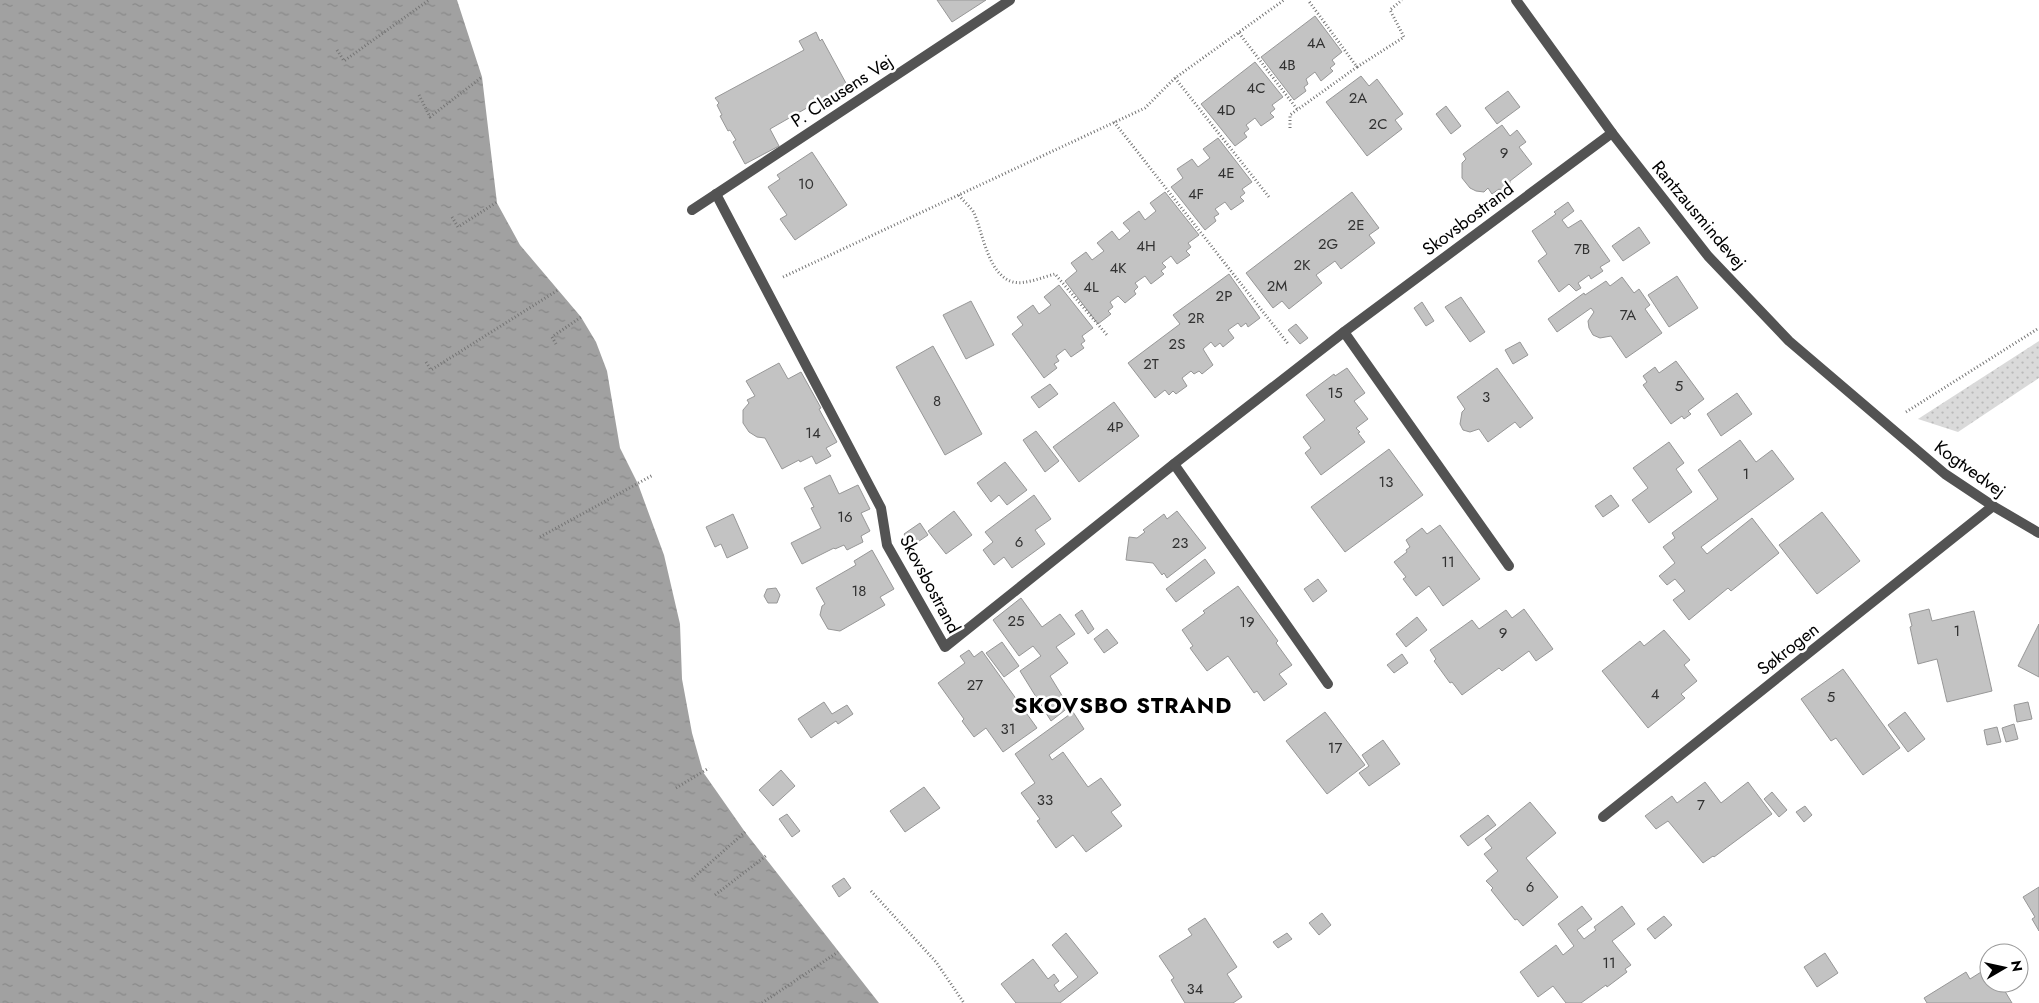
<svg xmlns="http://www.w3.org/2000/svg" width="2039" height="1003" viewBox="0 0 2039 1003" font-family="Jost,sans-serif">
	<style>
		.green { fill: url(#green-dots) }
		.water { fill: url(#water-ripples) }
		.building { fill: #c3c3c3; stroke: #979797 }
		.lines { fill: none; stroke-linecap: round; stroke-linejoin: round }
		.path { stroke: #757575; stroke-width: 3; stroke-dasharray: 1 2.5; stroke-linecap: butt }
		.minor { stroke: #535353; stroke-width: 10 }
		.tertiary { stroke: #535353; stroke-width: 10 }
		.labels { text-anchor: middle; stroke-width: 5; stroke-linejoin: round; paint-order: stroke }
		.number-label { font-size: 15px; fill: #313131 }
		.street-label { font-size: 18px; fill: #000; stroke: #fff }
		.district-label { font-size: 22px; font-weight: bold; letter-spacing: 1px; fill: #000; stroke: #fff }
	</style>
	<defs>
		<pattern id="green-dots" width="8" height="8" patternUnits="userSpaceOnUse" patternTransform="scale(1.25)"><rect width="8" height="8" fill="#dadada"/><path d="M2 2h.1M6 6h.1" fill="none" stroke="#b9b9b9" stroke-width="1.8" stroke-linecap="round"/></pattern>
		<pattern id="water-ripples" width="26" height="14" patternUnits="userSpaceOnUse" patternTransform="scale(1.25)"><rect width="26" height="14" fill="#a1a1a1"/><path d="M2 4q2-2 4 0t4 0M15 11q2-2 4 0t4 0" fill="none" stroke="#898989"/></pattern>
	</defs>
	<rect width="100%" height="100%" fill="#fff"/>
	<path class="green" d="M2039,341V378L1958,432L1918,419Z"/>
	<path class="water" d="M0,0H457L482,77L497,203L520,245L581,317L596,342L607,371L620,448L638,484L664,555L680,624L682,679L692,733L703,772L745,832L879,1003H0Z"/>
	<g class="building">
		<path d="M937,0H986L952,22Z"/>
		<path d="M1315,16L1342,52L1332,60L1335,64L1330,68L1333,71L1321,81L1315,72L1306,79L1308,84L1304,87L1306,91L1294,100L1261,57Z"/>
		<path d="M816,32L820,41L822,39L847,85L770,129L779,146L745,164L733,142L736,140L730,130L728,131L720,116L722,115L717,105L719,103L715,98L804,50L799,41Z"/>
		<path d="M1255,62L1283,97L1272,105L1275,109L1270,113L1274,117L1261,126L1255,118L1246,125L1249,129L1244,133L1247,137L1235,146L1201,104Z"/>
		<path d="M1361,76L1369,86L1377,79L1403,114L1395,120L1402,129L1367,156L1326,102Z"/>
		<path d="M1508,91L1520,107L1497,124L1485,108Z"/>
		<path d="M1446,106L1461,126L1451,134L1436,114Z"/>
		<path d="M1502,125L1510,136L1517,130L1526,142L1519,147L1532,164L1510,181V187L1504,192L1499,189L1492,194L1488,188L1484,192L1476,191L1470,188L1462,178V163L1466,159L1463,154Z"/>
		<path d="M1218,138L1252,182L1242,189L1245,193L1240,197L1244,201L1231,210L1225,202L1215,209L1219,214L1214,217L1216,221L1205,230L1171,187L1183,178L1177,169L1192,159L1198,167L1210,158L1203,149Z"/>
		<path d="M812,152L847,205L795,240L780,219L787,215L768,187L780,179L777,175Z"/>
		<path d="M1165,192L1199,235L1188,243L1191,247L1186,251L1190,255L1177,264L1171,256L1162,263L1166,267L1161,271L1164,274L1151,284L1145,276L1135,283L1138,287L1134,291L1136,294L1125,303L1118,296L1110,302L1113,307L1108,311L1111,314L1098,324L1065,281L1077,271L1071,263L1086,252L1092,260L1104,251L1097,243L1112,231L1119,240L1130,231L1123,223L1139,211L1145,220L1156,211L1150,203Z"/>
		<path d="M1352,192L1379,228L1369,235L1375,243L1341,269L1335,261L1316,275L1322,283L1289,309L1282,301L1273,308L1246,273Z"/>
		<path d="M1568,202L1574,211L1562,220L1568,228L1581,220L1610,261L1600,267L1603,271L1591,279L1589,275L1578,283L1581,288L1576,291L1569,284L1559,292L1538,261L1547,254L1532,231L1556,214L1554,212Z"/>
		<path d="M1639,227L1650,243L1623,261L1612,246Z"/>
		<path d="M1229,274L1260,318L1248,327L1246,323L1241,327L1238,323L1228,330L1234,338L1223,347L1220,343L1215,347L1211,342L1203,349L1213,365L1202,374L1199,371L1194,374L1191,371L1182,378L1187,386L1176,394L1173,391L1169,395L1165,390L1155,398L1128,363L1180,324L1173,315Z"/>
		<path d="M1677,276L1698,308L1669,327L1648,295Z"/>
		<path d="M1622,277L1634,293L1639,289L1650,305L1645,309L1662,333L1626,358L1611,336L1600,338L1593,335L1589,328L1588,321L1594,312L1591,308L1557,332L1548,319L1584,293L1585,295L1606,281L1610,286Z"/>
		<path d="M1059,285L1093,328L1082,336L1085,341L1081,344L1084,348L1071,357L1065,349L1056,356L1059,361L1054,364L1057,368L1044,378L1012,334L1023,325L1017,317L1033,305L1039,314L1051,305L1044,297Z"/>
		<path d="M1461,297L1485,332L1470,342L1445,307Z"/>
		<path d="M971,301L994,345L966,359L943,315Z"/>
		<path d="M1422,302L1434,321L1426,326L1414,308Z"/>
		<path d="M1296,324L1308,338L1300,344L1288,330Z"/>
		<path d="M1520,342L1528,355L1513,364L1505,350Z"/>
		<path d="M933,346L982,434L945,455L896,367Z"/>
		<path d="M1676,361L1704,399L1688,411L1691,414L1684,419L1682,416L1671,424L1643,385L1647,382L1643,376L1655,367L1659,373Z"/>
		<path d="M779,363L788,379L801,372L821,408L819,409L837,442L826,448L831,456L816,464L812,456L800,462L799,460L782,469L765,438L757,437L749,432L743,423V410L749,403L747,400L755,396L746,381Z"/>
		<path d="M1347,368L1365,393L1354,401L1368,419L1356,428L1360,432L1358,433L1365,442L1321,475L1305,453L1311,448L1303,437L1325,420L1306,395L1334,374L1335,376Z"/>
		<path d="M1497,368L1533,418L1520,428L1515,422L1488,442L1479,429L1470,432L1463,430L1460,424L1462,412L1465,409L1457,397Z"/>
		<path d="M1050,384L1058,394L1039,408L1031,397Z"/>
		<path d="M1737,393L1752,414L1721,436L1707,414Z"/>
		<path d="M1114,402L1139,436L1079,482L1053,447Z"/>
		<path d="M1036,431L1059,461L1045,472L1023,440Z"/>
		<path d="M1740,440L1756,462L1772,450L1794,479L1701,547L1707,554L1752,518L1779,553L1731,591L1728,588L1689,620L1673,600L1685,591L1675,579L1667,585L1659,576L1675,563L1663,547L1675,538L1672,533L1718,499L1698,470Z"/>
		<path d="M1669,442L1684,463L1676,469L1692,492L1649,523L1632,500L1648,488L1633,468Z"/>
		<path d="M1389,449L1423,495L1345,552L1311,507Z"/>
		<path d="M1005,462L1027,490L1007,505L999,495L991,502L977,483Z"/>
		<path d="M830,475L839,494L858,485L870,509L861,513L870,531L861,536L863,542L847,550L844,545L835,549L834,548L802,564L791,543L821,528L811,508L814,507L804,488Z"/>
		<path d="M1034,495L1051,519L1035,530L1045,544L1012,568L1004,557L994,565L983,550L993,542L985,532Z"/>
		<path d="M1611,495L1619,506L1603,517L1595,506Z"/>
		<path d="M954,511L972,535L946,554L928,531Z"/>
		<path d="M1177,511L1206,548L1167,578L1164,573L1162,575L1153,563L1126,560L1129,537L1137,538L1145,532L1143,530L1164,514L1167,519Z"/>
		<path d="M1822,512L1860,561L1817,594L1779,545Z"/>
		<path d="M733,514L748,548L727,558L721,544L715,547L706,527Z"/>
		<path d="M920,523L928,535L912,546L904,534Z"/>
		<path d="M1440,525L1480,579L1443,606L1429,586L1416,596L1403,579L1406,577L1394,562L1407,552L1406,550L1410,547L1406,540L1422,528L1427,534Z"/>
		<path d="M872,550L894,589L880,597L885,605L840,631L828,629L820,615L822,606L825,604L816,588L856,565L854,561Z"/>
		<path d="M1205,559L1215,573L1176,602L1166,589Z"/>
		<path d="M1318,579L1327,591L1313,602L1304,589Z"/>
		<path d="M1238,586L1278,641L1276,643L1292,665L1279,674L1287,684L1264,701L1257,691L1254,693L1228,656L1207,671L1190,648L1193,646L1182,630L1205,613L1203,611Z"/>
		<path d="M776,588L780,595L777,603H768L764,596L767,589Z"/>
		<path d="M1021,598L1042,627L1060,614L1075,634L1056,647L1068,663L1050,676L1069,707L1051,721L1020,671L1041,656L1033,646L1019,656L993,620Z"/>
		<path d="M1524,609L1553,649L1536,661L1529,651L1502,671L1499,668L1462,695L1452,682L1450,683L1434,661L1436,659L1430,650L1472,620L1479,629L1506,610L1512,618Z"/>
		<path d="M1929,609L1932,621L1974,611L1992,691L1947,702L1937,659L1918,664L1910,627L1912,626L1909,614Z"/>
		<path d="M1082,610L1094,629L1088,634L1075,615Z"/>
		<path d="M1417,617L1427,630L1406,647L1396,634Z"/>
		<path d="M2039,624V677L2018,666Z"/>
		<path d="M1107,629L1118,643L1104,653L1094,639Z"/>
		<path d="M1664,630L1690,660L1684,665L1697,681L1681,694L1685,698L1648,728L1602,671L1640,641L1644,646Z"/>
		<path d="M1002,642L1019,666L1004,677L986,653Z"/>
		<path d="M969,650L974,657L982,651L1037,728L1003,752L986,728L974,737L962,721L964,719L938,683L965,663L960,656Z"/>
		<path d="M1402,654L1408,663L1394,673L1387,665Z"/>
		<path d="M1843,669L1900,748L1863,775L1836,738L1831,741L1801,699Z"/>
		<path d="M824,702L832,714L847,705L853,714L838,724L836,721L811,738L798,719Z"/>
		<path d="M2028,702L2032,719L2017,722L2014,705Z"/>
		<path d="M1073,712L1084,729L1049,755L1052,760L1063,752L1088,787L1101,778L1121,805L1111,812L1122,826L1086,852L1073,835L1056,848L1037,821L1040,819L1021,793L1035,783L1015,754Z"/>
		<path d="M1325,712L1365,765L1327,794L1286,741Z"/>
		<path d="M1905,712L1925,739L1908,752L1888,725Z"/>
		<path d="M2014,724L2018,739L2006,742L2002,728Z"/>
		<path d="M1997,727L2001,742L1987,745L1984,730Z"/>
		<path d="M1383,740L1400,764L1369,786L1359,773L1369,766L1362,755Z"/>
		<path d="M781,770L795,786L773,806L759,790Z"/>
		<path d="M1705,782L1721,803L1748,782L1772,814L1714,857L1713,856L1703,863L1668,821L1656,829L1645,816L1672,796L1677,803Z"/>
		<path d="M924,787L940,808L905,832L890,811Z"/>
		<path d="M1772,792L1787,810L1779,817L1764,799Z"/>
		<path d="M1530,802L1556,833L1526,858L1558,897L1523,926L1517,919L1515,920L1491,890L1493,888L1486,881L1498,871L1484,854L1492,848L1485,839Z"/>
		<path d="M1805,806L1812,815L1804,822L1796,812Z"/>
		<path d="M787,814L800,831L792,837L779,819Z"/>
		<path d="M1488,815L1496,825L1468,846L1460,836Z"/>
		<path d="M844,878L851,888L839,897L832,886Z"/>
		<path d="M2039,887V931L2032,919L2035,917L2023,897Z"/>
		<path d="M1582,906L1592,919L1577,930L1584,939L1596,930L1594,927L1622,906L1635,924L1612,941L1631,965L1625,969L1627,972L1607,987L1606,985L1581,1003H1566L1553,986L1538,997L1520,972L1556,945L1563,955L1574,946L1558,924Z"/>
		<path d="M1322,913L1331,925L1319,935L1309,923Z"/>
		<path d="M1664,916L1672,925L1655,939L1647,929Z"/>
		<path d="M1205,918L1237,967L1227,974L1242,997L1233,1003H1185L1171,980L1174,978L1159,956L1192,935L1188,929Z"/>
		<path d="M1066,933L1098,973L1060,1003H1016L1001,984L1033,959L1048,979L1054,974L1059,981L1054,985L1059,992L1078,977L1052,945Z"/>
		<path d="M1287,933L1292,939L1278,948L1273,942Z"/>
		<path d="M1825,953L1838,973L1817,987L1804,967Z"/>
		<path d="M2022,956L2027,966L2019,970V958Z"/>
		<path d="M1989,967V983H2000L2012,1003H1927L1924,998L1966,972L1970,979Z"/>
	</g>
	<g class="lines">
		<g class="path">
			<path d="M1239,33L1297,109"/>
			<path d="M337,50L344,61L429,0"/>
			<path d="M1357,67L1404,37L1390,10L1402,0"/>
			<path d="M1175,78L1269,197"/>
			<path d="M419,95L430,117L482,77"/>
			<path d="M1114,122L1289,345"/>
			<path d="M1290,128V115L1357,67L1308,0"/>
			<path d="M959,195C963,201 971,207 974,213C983,233 988,275 1013,282C1025,285 1043,277 1055,274L1107,335"/>
			<path d="M452,217L458,227L497,202"/>
			<path d="M783,277L1145,108L1175,78L1284,0"/>
			<path d="M556,344L552,337L581,317"/>
			<path d="M426,362L431,370L558,290"/>
			<path d="M1906,412L2039,328"/>
			<path d="M540,537L653,475"/>
			<path d="M676,788L709,768"/>
			<path d="M692,879L745,832"/>
			<path d="M871,891L936,962L964,1003"/>
			<path d="M715,895L767,855"/>
			<path d="M762,1003L838,952"/>
		</g>
		<g class="minor">
			<path d="M716,194L881,508L887,545L945,647L1174,464L1344,332L1612,133"/>
			<path d="M692,210L1010,0"/>
			<path d="M1344,332L1509,566"/>
			<path d="M1174,464L1328,684"/>
			<path d="M1603,817L1993,506"/>
		</g>
		<path class="tertiary" d="M1516,0L1612,133L1708,256L1789,341L1945,474L1993,506L2039,533"/>
	</g>
	<g class="labels">
		<g class="number-label">
			<text x="1316" y="48">4A</text>
			<text x="1287" y="70">4B</text>
			<text x="1256" y="93">4C</text>
			<text x="1358" y="103">2A</text>
			<text x="1226" y="115">4D</text>
			<text x="1378" y="129">2C</text>
			<text x="1504" y="158">9</text>
			<text x="1226" y="178">4E</text>
			<text x="806" y="189">10</text>
			<text x="1196" y="199">4F</text>
			<text x="1356" y="230">2E</text>
			<text x="1328" y="249">2G</text>
			<text x="1146" y="251">4H</text>
			<text x="1582" y="254">7B</text>
			<text x="1302" y="270">2K</text>
			<text x="1118" y="273">4K</text>
			<text x="1277" y="291">2M</text>
			<text x="1091" y="292">4L</text>
			<text x="1224" y="301">2P</text>
			<text x="1628" y="320">7A</text>
			<text x="1196" y="323">2R</text>
			<text x="1177" y="349">2S</text>
			<text x="1151" y="369">2T</text>
			<text x="1679" y="391">5</text>
			<text x="1335" y="398">15</text>
			<text x="1486" y="402">3</text>
			<text x="937" y="406">8</text>
			<text x="1115" y="432">4P</text>
			<text x="813" y="438">14</text>
			<text x="1746" y="479">1</text>
			<text x="1386" y="487">13</text>
			<text x="845" y="522">16</text>
			<text x="1019" y="547">6</text>
			<text x="1180" y="548">23</text>
			<text x="1448" y="567">11</text>
			<text x="859" y="596">18</text>
			<text x="1016" y="626">25</text>
			<text x="1247" y="627">19</text>
			<text x="1957" y="636">1</text>
			<text x="1503" y="638">9</text>
			<text x="975" y="690">27</text>
			<text x="1655" y="699">4</text>
			<text x="1831" y="702">5</text>
			<text x="1008" y="734">31</text>
			<text x="1335" y="753">17</text>
			<text x="1045" y="805">33</text>
			<text x="1701" y="810">7</text>
			<text x="1530" y="892">6</text>
			<text x="1609" y="968">11</text>
			<text x="1195" y="994">34</text>
		</g>
		<g class="street-label">
			<text transform="translate(842 91) rotate(-33)" y="6">P. Clausens Vej</text>
			<text transform="translate(1699 215) rotate(50)" y="6">Rantzausmindevej</text>
			<text transform="translate(1468 219) rotate(-37)" y="6">Skovsbostrand</text>
			<text transform="translate(1970 469) rotate(36)" y="6">Kogtvedvej</text>
			<text transform="translate(930 584) rotate(62)" y="6">Skovsbostrand</text>
			<text transform="translate(1788 649) rotate(-38)" y="6">Søkrogen</text>
		</g>
		<g class="district-label">
			<text x="1123" y="713">SKOVSBO STRAND</text>
		</g>
	</g>
	<g transform="translate(2004 968) rotate(81)"><circle r="24" fill="#ffffff" stroke="#999999"/>
	<path d="M0-4L9 19L0 12L-9 19Z" fill="#000000"/>
	<text y="-8" font-size="14" font-weight="bold" text-anchor="middle" fill="#000000">N</text>
	</g>
</svg>
